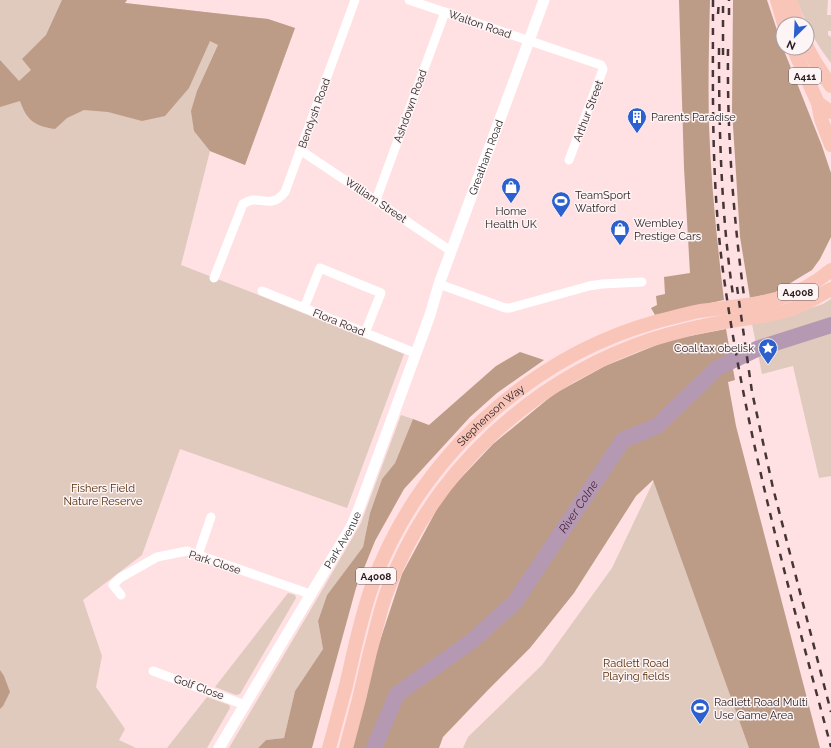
<svg xmlns="http://www.w3.org/2000/svg" width="831" height="748" viewBox="0 0 831 748" font-family="Raleway,sans-serif">
	<style>
		.green { fill: #dfcabd }
		.forest { fill: #bd9c87 }
		.lines { fill: none; stroke-linecap: round; stroke-linejoin: round }
		.river { stroke: #b599b3; stroke-width: 16 }
		.minor { stroke: #fff; stroke-width: 9 }
		.tertiary { stroke: #fff; stroke-width: 11 }
		.primary { stroke: #f9c5b9; stroke-width: 14 }
		.rail { stroke: #453537; stroke-width: 2.5; stroke-dasharray: 7 7; stroke-linecap: butt }
		.labels { text-anchor: middle; stroke-width: 3; stroke-linejoin: round; paint-order: stroke }
		.shield { fill: #fcf4f5; stroke: #685d5e; stroke-width: 1 }
		.shield-label { font-size: 10px; font-weight: bold; fill: #291c1e }
		.street-label { font-size: 11px; fill: #291c1e; stroke: #fcf4f5 }
		.poi-label { font-size: 11px; fill: #291c1e; stroke: #fcf4f5; text-anchor: start }
		.park-label { font-size: 11px; fill: #552a04; stroke: #fcf4f5 }
		.water-label { font-size: 12px; font-style: italic; fill: #492348; stroke: #fcf4f5 }
	</style>
	<rect width="100%" height="100%" fill="#ffe0e3"/>
	<g class="green">
		<path d="M0,0H90L125,3L268,19L295,28L245,165L210,151L181,265L256,294L404,354L347,508L180,449L142,555L83,600L102,656L96,687L125,729L119,740L136,748H0Z"/>
		<path d="M797,0H828L827,15H831V31H828V35L831,37V63C816,44 805,23 797,0Z"/>
		<path d="M831,299V476L819,478L793,366L762,374L752,324L770,321L823,304Z"/>
		<path d="M401,415L413,419L395,463L382,479L370,513L363,547L327,595L318,621L323,649L295,691L284,738L266,740L258,748H229L324,587L361,523Z"/>
		<path d="M654,480L749,748H463L468,737L542,665L612,568Z"/>
		<path d="M288,593L295,595L296,598L240,694L236,695L215,687Z"/>
		<path d="M207,697L229,705L230,708L207,748H167Z"/>
	</g>
	<g class="forest">
		<path d="M62,0H127L125,3L268,19L295,28L245,165L210,151L194,131L191,111L197,91L218,45L210,41L189,88L165,116L142,121L108,112L84,110L67,118L55,129C35,126 27,121 20,101L0,107V60L19,81L31,70L22,59L46,35Z"/>
		<path d="M679,0H710C709,41 708,83 709,125C711,183 717,242 724,300L655,315L651,308L657,305L656,296L665,294L664,277L690,273L684,168Z"/>
		<path d="M733,0H767L783,48L822,146L831,173V237L820,259L812,270L774,293L750,298L740,237L732,110Z"/>
		<path d="M726,329L735,380L728,382L736,426L820,748H749L653,480L636,496L574,593L530,648L488,690L443,737L439,748H352L373,662L402,574L444,496L493,444L554,394L605,366L669,340Z"/>
		<path d="M520,352L544,360L497,393L470,417L404,489L375,541L356,588L312,748H258L266,740L284,738L295,691L323,649L318,621L327,595L363,547L370,513L382,479L395,463L413,419L429,425L496,366Z"/>
		<path d="M0,670L4,676L10,692L3,706L0,709Z"/>
	</g>
	<g class="lines">
		<path class="river" id="s1" d="M374,748L397,694L472,641L515,602L623,440L657,426L717,368L759,348L831,325"/>
		<g class="minor">
			<path d="M409,0L601,65L603,69L602,72L569,160"/>
			<path d="M300,150L451,251"/>
			<path d="M376,200L445,12"/>
			<path d="M214,278L243,204C260,192 269,212 285,192L355,0"/>
			<path d="M439,284L505,308H510L589,286L602,284L642,282"/>
			<path d="M262,291L415,353"/>
			<path d="M304,308L320,268L381,293L365,333"/>
			<path d="M198,555L211,517"/>
			<path d="M121,595L113,585L120,578L157,557L187,551L310,594"/>
			<path d="M153,671L245,705"/>
		</g>
		<path class="tertiary" id="s2" d="M219,748L351,527L358,511L430,315L439,284L544,0"/>
		<g class="primary">
			<path d="M777,0L784,24"/>
			<path d="M790,0L798,24"/>
			<path d="M807,47L815,62L831,86"/>
			<path d="M793,48L818,103L831,112"/>
			<path d="M818,103L821,119L831,145"/>
			<path id="s3" d="M329,748C335,727 340,707 346,686C354,651 361,616 373,583C419,459 528,358 655,322C670,318 685,314 700,311C750,304 790,305 831,270"/>
			<path d="M346,748C355,716 363,684 370,652C376,631 380,609 388,589C433,470 533,379 653,339C676,332 700,326 724,322C746,319 768,316 789,310C804,305 817,297 831,289"/>
		</g>
		<g class="rail">
			<path d="M713,0C713,90 711,181 723,271C745,433 789,590 831,747"/>
			<path d="M723,6V56"/>
			<path d="M718,14L719,0"/>
			<path d="M729,15V0"/>
			<path d="M719,48C719,131 721,213 733,295"/>
			<path d="M728,49C727,131 733,214 744,296"/>
			<path d="M737,287L752,392L773,488L831,712"/>
		</g>
	</g>
	<defs>
		<symbol id="building-pin" viewBox="-11 -11 22 30"><path d="M0 17L-7.5 6A9.5 9.5 0 1 1 7.5 6Z" fill="#2b60ce" stroke="#fcf4f5"/><path d="M-4-6H4V6H1V3H-1V6H-4ZM-2.5-4.3h1.7v1.8h-1.7ZM.8-4.3h1.7v1.8H.8ZM-2.5-1h1.7V.8h-1.7ZM.8-1h1.7V.8H.8Z" fill="#fff"/></symbol>
		<symbol id="shop-pin" viewBox="-11 -11 22 30"><path d="M0 17L-7.5 6A9.5 9.5 0 1 1 7.5 6Z" fill="#2b60ce" stroke="#fcf4f5"/><path d="M-5-2.5h2.3a2.7 3.5 0 0 1 5.4 0H5L5.5 6h-11ZM-1.5-2.5h3a1.5 2.3 0 0 0-3 0Z" fill="#fff"/></symbol>
		<symbol id="stadium-pin" viewBox="-11 -11 22 30"><path d="M0 17L-7.5 6A9.5 9.5 0 1 1 7.5 6Z" fill="#2b60ce" stroke="#fcf4f5"/><path d="M0-5a6.5 5 0 1 0 0 10a6.5 5 0 1 0 0-10ZM-3.5-1.8h7v3.6h-7Z" fill="#fff"/></symbol>
		<symbol id="sight-pin" viewBox="-11 -11 22 30"><path d="M0 17L-7.5 6A9.5 9.5 0 1 1 7.5 6Z" fill="#2b60ce" stroke="#fcf4f5"/><path d="M0-6L1.8-2.2L6-1.7L2.9 1.2L3.7 5.4L0 3.3L-3.7 5.4L-2.9 1.2L-6-1.7L-1.8-2.2Z" fill="#fff"/></symbol>
	</defs>
	<g fill-rule="evenodd">
		<use href="#building-pin" x="626" y="106" width="22" height="30"/>
		<use href="#shop-pin" x="500" y="176" width="22" height="30"/>
		<use href="#stadium-pin" x="550" y="190" width="22" height="30"/>
		<use href="#shop-pin" x="609" y="218" width="22" height="30"/>
		<use href="#sight-pin" x="757" y="337" width="22" height="30"/>
		<use href="#stadium-pin" x="689" y="697" width="22" height="30"/>
	</g>
	<g class="labels">
		<g class="shield">
			<rect x="789" y="68" width="32" height="16" rx="3"/>
			<rect x="778" y="284" width="40" height="16" rx="3"/>
			<rect x="356" y="568" width="40" height="16" rx="3"/>
		</g>
		<g class="shield-label">
			<text x="805" y="80">A411</text>
			<text x="798" y="296">A4008</text>
			<text x="376" y="580">A4008</text>
		</g>
		<g class="street-label">
			<text transform="translate(480 24) rotate(19)" y="4">Walton Road</text>
			<text transform="translate(410 106) rotate(-70)" y="4">Ashdown Road</text>
			<text transform="translate(588 111) rotate(-69)" y="4">Arthur Street</text>
			<text transform="translate(314 113) rotate(-70)" y="4">Bendysh Road</text>
			<text dy="4" stroke="none"><textPath href="#s2" startOffset="651">Greatham Road</textPath></text>
			<text transform="translate(376 200) rotate(34)" y="4">William Street</text>
			<text transform="translate(339 322) rotate(22)" y="4">Flora Road</text>
			<text dy="4" stroke="none"><textPath href="#s3" startOffset="378">Stephenson Way</textPath></text>
			<text dy="4" stroke="none"><textPath href="#s2" startOffset="242">Park Avenue</textPath></text>
			<text transform="translate(215 562) rotate(18)" y="4">Park Close</text>
			<text transform="translate(199 687) rotate(20)" y="4">Golf Close</text>
		</g>
		<g class="poi-label">
			<text x="651" y="121">Parents Paradise</text>
			<text x="575" y="199">TeamSport<tspan x="575" dy="13">Watford</tspan></text>
			<text x="511" y="215" text-anchor="middle">Home<tspan x="511" dy="13">Health UK</tspan></text>
			<text x="634" y="227">Wembley<tspan x="634" dy="13">Prestige Cars</tspan></text>
			<text x="754" y="352" text-anchor="end">Coal tax obelisk</text>
			<text x="714" y="706">Radlett Road Multi<tspan x="714" dy="13">Use Game Area</tspan></text>
		</g>
		<g class="park-label">
			<text x="103" y="492">Fishers Field<tspan x="103" dy="13">Nature Reserve</tspan></text>
			<text x="636" y="667">Radlett Road<tspan x="636" dy="13">Playing fields</tspan></text>
		</g>
		<g class="water-label">
			<text dy="4" stroke="none"><textPath href="#s1" startOffset="323">River Colne</textPath></text>
		</g>
	</g>
	<g transform="translate(795 36) rotate(204)"><circle r="19" fill="#fcf4f5" stroke="#a89e9f"/>
	<path d="M0-3L7 15L0 10L-7 15Z" fill="#2b60ce"/>
	<text y="-6" font-size="11" font-weight="bold" text-anchor="middle" fill="#291c1e">N</text>
	</g>
</svg>
